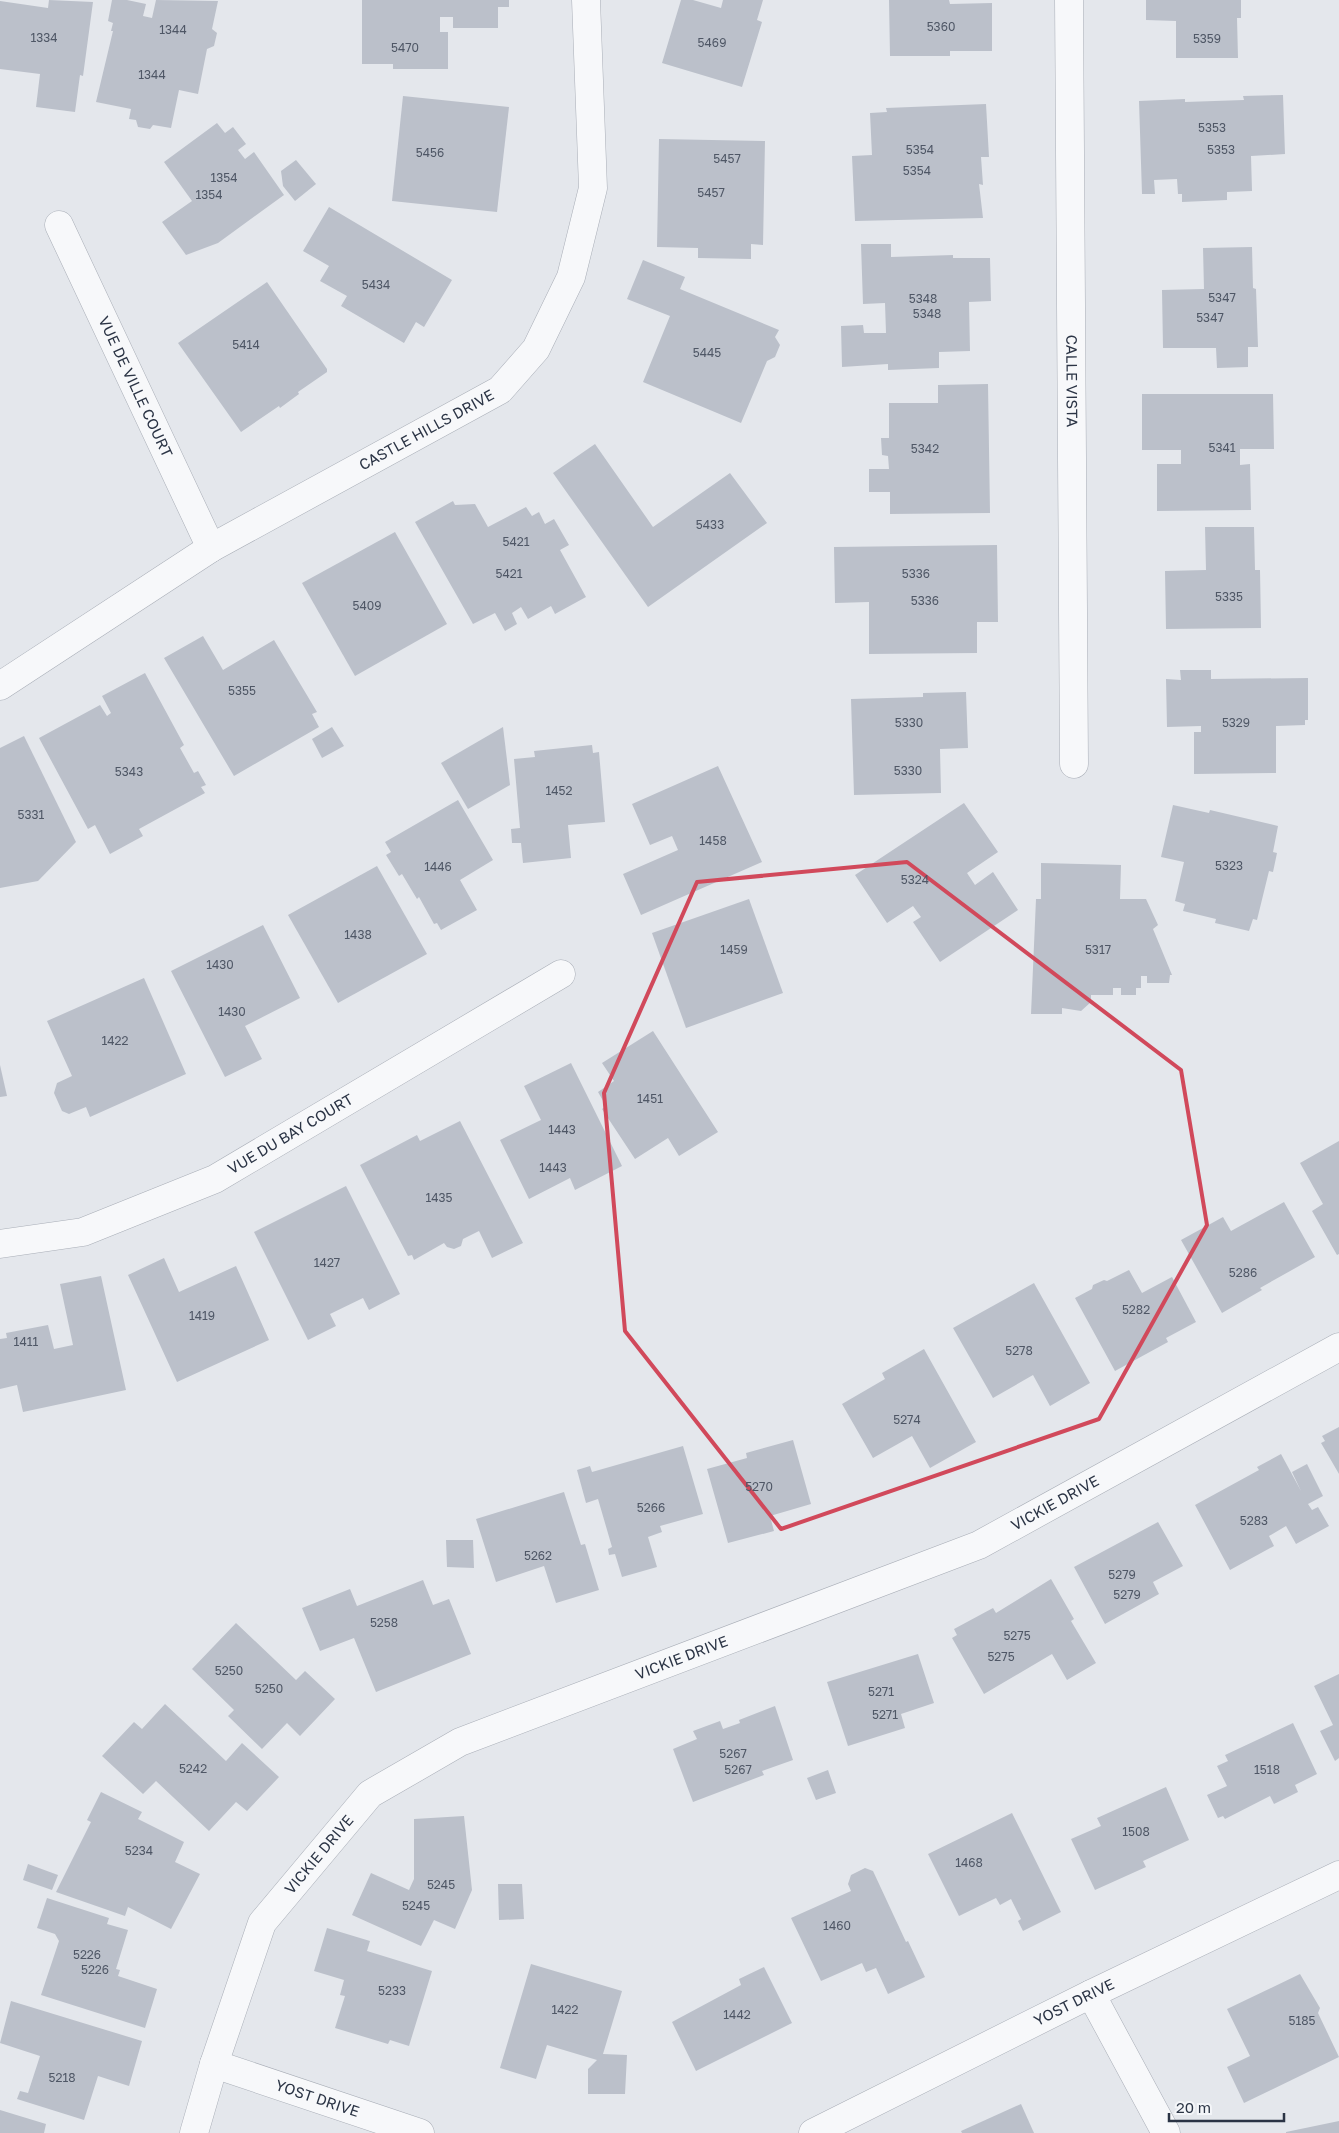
<svg xmlns="http://www.w3.org/2000/svg" width="1339" height="2133" viewBox="0 0 1339 2133" font-family="'Golos Text',sans-serif">
	<style>
		.building { fill: #bbc0ca }
		.lines { fill: none; stroke-linecap: round; stroke-linejoin: round }
		.minor-casing { stroke: #a9aeb7; stroke-width: 29 }
		.minor { stroke: #f7f8fa; stroke-width: 28 }
		.marked { fill: none; stroke: #d1495b; stroke-width: 4; stroke-linejoin: round }
		.labels { text-anchor: middle; stroke-width: 4; stroke-linejoin: round; paint-order: stroke }
		.number-label { font-size: 12px; fill: #4f5766 }
		.street-label { font-size: 15px; fill: #2b3445; stroke: #f4f6f9 }
	</style>
	<rect width="100%" height="100%" fill="#e4e7ec"/>
	<g class="building">
		<path d="M49,0L93,2L83,76L80,75L75,112L36,107L40,74L0,69V1L48,8Z"/>
		<path d="M112,0H127L146,4L143,16L152,18L156,0L218,1L212,29L217,33L214,46L207,49L198,94L179,90L171,128L153,125L150,129L138,127L136,120L129,119L131,109L96,102L113,31H111L113,23L108,21Z"/>
		<path d="M362,0H509V7H498V28H453V17H440V32H448V69H393V64H362Z"/>
		<path d="M681,0H693L721,8L723,0H763L757,20L762,22L742,87L662,63Z"/>
		<path d="M889,0H949L950,4L992,3V51H950V56H890Z"/>
		<path d="M1146,0H1241V18H1237L1238,58H1176V21L1146,20Z"/>
		<path d="M1283,95L1285,154L1251,156L1252,191L1227,192V200L1182,202V194H1178L1177,179L1154,180L1155,194H1142L1139,101L1185,99V102L1244,100L1243,96Z"/>
		<path d="M403,96L509,107L497,212L392,201Z"/>
		<path d="M986,104L989,157H981L983,185L979,184L983,218L855,221L852,156L872,155L870,113L887,112L886,108Z"/>
		<path d="M217,123L225,133L233,127L246,144L238,150L245,159L254,152L284,195L218,243L186,255L162,222L192,201L164,162Z"/>
		<path d="M659,139L765,141L763,245L751,244V259L698,258V248L657,247Z"/>
		<path d="M296,160L316,184L295,201L283,186L281,171Z"/>
		<path d="M329,207L452,280L424,327L416,322L404,343L341,306L347,296L320,281L329,266L303,251Z"/>
		<path d="M861,244H891V257L953,255V258H990L991,301L969,302L970,351L939,352V368L888,370V364L842,367L841,326L863,325L864,333H886L885,303L863,304Z"/>
		<path d="M1252,247L1253,288L1256,289L1258,347H1248V367L1217,368L1216,348H1163L1162,290L1204,289L1203,248Z"/>
		<path d="M643,260L685,277L680,289L779,330L775,337L780,345L775,357L767,361L741,423L643,382L670,316L627,299Z"/>
		<path d="M267,282L327,369V372L298,392L299,394L280,408L279,406L241,432L178,343Z"/>
		<path d="M988,384L990,513L890,514V492H869V469H889L888,456L882,455L881,438H889V403H938V385Z"/>
		<path d="M1142,394H1273L1274,449H1240V465L1250,464L1251,510L1157,511V464H1181V450H1142Z"/>
		<path d="M595,444L653,527L730,473L767,523L648,607L553,473Z"/>
		<path d="M453,501L455,505L475,504L488,527L526,507L532,516L539,512L545,524L554,519L569,545L560,550L586,597L555,614L551,606L528,619L521,607L512,613L517,624L505,631L495,613L473,624L415,522Z"/>
		<path d="M1205,527H1254L1255,570H1260L1261,628L1166,629L1165,571L1206,570Z"/>
		<path d="M395,532L447,624L355,676L302,583Z"/>
		<path d="M997,545L998,622H977V653L869,654V602L835,603L834,547Z"/>
		<path d="M203,636L223,670L274,640L317,712L312,714L319,727L234,776L164,658Z"/>
		<path d="M1180,670H1211V679L1308,678V720H1305V725L1276,726V773L1194,774V732H1201V726L1167,727L1166,679L1181,680Z"/>
		<path d="M145,673L184,745L180,748L194,773L198,771L206,785L201,787L205,793L139,829L143,836L110,854L95,825L88,829L39,738L100,705L107,716L111,713L102,696Z"/>
		<path d="M966,692L968,748L940,749L941,793L854,795L851,699L923,697V693Z"/>
		<path d="M332,727L344,746L322,758L312,739Z"/>
		<path d="M503,727L510,785L468,809L441,763Z"/>
		<path d="M24,736L76,842L38,881L0,888V748Z"/>
		<path d="M592,745L593,753L599,752L605,822L568,825L571,858L523,863L521,843H512L511,829L520,828L514,759L535,757L534,751Z"/>
		<path d="M718,766L762,862L641,915L623,874L678,850L672,836L650,845L632,804Z"/>
		<path d="M458,800L493,860L460,880L477,910L441,930L437,923L434,924L419,897L417,899L402,874L399,876L386,855L391,852L385,842Z"/>
		<path d="M964,803L998,852L967,873L975,885L993,872L1018,910L940,962L913,922L921,917L913,906L887,923L855,875Z"/>
		<path d="M1173,805L1209,813L1210,810L1278,826L1273,852L1277,853L1273,872L1269,871L1257,920L1253,919L1249,931L1215,923L1216,919L1183,911L1185,904L1175,901L1184,862L1161,857Z"/>
		<path d="M1041,863L1121,865L1120,899H1146L1158,925L1153,929L1172,975H1170L1169,983H1147V976H1141V988H1136V995H1121V988H1113V995H1091V1002L1081,1011L1062,1008V1014H1031L1036,899H1041Z"/>
		<path d="M377,866L427,954L338,1003L288,915Z"/>
		<path d="M749,899L783,993L686,1028L652,933Z"/>
		<path d="M263,925L300,998L245,1026L262,1059L225,1077L171,971Z"/>
		<path d="M144,978L186,1074L90,1117L86,1107L69,1114L62,1111L54,1093L57,1083L72,1076L47,1021Z"/>
		<path d="M653,1031L718,1132L679,1156L668,1138L635,1159L602,1109L606,1106L598,1092L614,1081L602,1063Z"/>
		<path d="M571,1063L622,1166L575,1190L570,1178L529,1199L500,1140L541,1120L524,1086Z"/>
		<path d="M0,1065L7,1096L0,1097Z"/>
		<path d="M460,1121L523,1243L492,1258L479,1231L463,1239L461,1246L454,1249L447,1247L444,1243L414,1260L412,1255L408,1256L360,1165L417,1135L420,1141Z"/>
		<path d="M1339,1141V1254L1337,1255L1312,1211L1323,1204L1300,1163Z"/>
		<path d="M346,1186L400,1294L369,1310L363,1298L330,1314L336,1326L308,1340L254,1232Z"/>
		<path d="M1284,1202L1315,1257L1260,1288L1262,1290L1222,1313L1181,1240L1223,1217L1231,1231Z"/>
		<path d="M164,1258L179,1292L236,1266L269,1340L177,1382L128,1275Z"/>
		<path d="M1129,1270L1142,1293L1172,1277L1196,1322L1166,1338L1168,1342L1115,1371L1075,1298L1092,1289L1093,1285L1104,1280L1107,1281Z"/>
		<path d="M101,1276L126,1390L23,1412L17,1385L0,1389V1339L7,1338L6,1333L48,1325L54,1349L73,1345L60,1284Z"/>
		<path d="M1034,1283L1090,1383L1050,1406L1033,1375L993,1398L953,1328Z"/>
		<path d="M924,1349L976,1442L930,1468L912,1436L873,1458L842,1404L885,1379L882,1373Z"/>
		<path d="M1339,1427V1474L1321,1443L1325,1441L1322,1436Z"/>
		<path d="M793,1440L811,1504L770,1516L774,1531L728,1543L707,1469L747,1458L746,1453Z"/>
		<path d="M683,1446L703,1514L660,1526L662,1532L648,1537L657,1567L622,1577L615,1554L609,1555L608,1549L612,1547L598,1499L586,1503L577,1470L590,1466L592,1472Z"/>
		<path d="M1281,1454L1301,1491L1292,1472L1307,1464L1323,1496L1308,1504L1312,1510L1318,1507L1329,1526L1296,1544L1286,1526L1269,1536L1274,1546L1230,1570L1195,1505L1259,1470L1257,1467Z"/>
		<path d="M564,1492L581,1545L585,1544L599,1590L556,1603L544,1566L496,1582L476,1519Z"/>
		<path d="M1158,1522L1183,1566L1153,1582L1159,1594L1105,1624L1074,1567Z"/>
		<path d="M446,1540H473L474,1568L447,1567Z"/>
		<path d="M1051,1579L1074,1619L1071,1621L1096,1663L1067,1680L1052,1654L984,1694L952,1638L957,1635L954,1629L993,1608L996,1613Z"/>
		<path d="M423,1580L433,1605L449,1599L471,1654L376,1692L354,1638L320,1651L302,1608L350,1589L357,1606Z"/>
		<path d="M236,1623L296,1680L305,1671L335,1699L300,1736L287,1723L262,1749L228,1716L234,1710L192,1669Z"/>
		<path d="M918,1654L934,1703L901,1714L905,1728L848,1746L827,1682Z"/>
		<path d="M1339,1674V1758L1335,1761L1320,1731L1333,1725L1314,1686Z"/>
		<path d="M165,1704L226,1761L242,1743L279,1777L247,1811L236,1802L209,1831L156,1781L143,1794L102,1756L134,1722L142,1729Z"/>
		<path d="M775,1706L793,1760L762,1771L764,1775L693,1802L673,1749L697,1739L693,1731L720,1721L723,1729L740,1723L739,1720Z"/>
		<path d="M1293,1723L1317,1774L1295,1785L1298,1792L1274,1804L1270,1796L1225,1819L1223,1816L1218,1818L1207,1795L1227,1786L1217,1766L1228,1761L1225,1755Z"/>
		<path d="M828,1770L836,1793L816,1800L807,1778Z"/>
		<path d="M1166,1787L1189,1840L1143,1861L1146,1867L1095,1890L1071,1839L1101,1826L1097,1818Z"/>
		<path d="M101,1792L142,1812L138,1819L184,1842L175,1862L200,1874L171,1929L128,1907L125,1916L56,1892L91,1822L87,1820Z"/>
		<path d="M1012,1813L1061,1912L1023,1931L1018,1921L1021,1919L1011,1899L1000,1905L996,1898L959,1916L928,1854Z"/>
		<path d="M464,1816L472,1890L455,1929L434,1920L421,1946L352,1915L371,1873L409,1890L414,1879V1819Z"/>
		<path d="M28,1864L58,1875L52,1890L23,1880Z"/>
		<path d="M865,1868L873,1871L906,1942L908,1941L925,1977L888,1994L876,1968L866,1972L862,1963L821,1981L791,1918L851,1891L848,1884L851,1875Z"/>
		<path d="M498,1884H522L524,1919L499,1920Z"/>
		<path d="M47,1898L109,1918L107,1924L128,1930L116,1969L120,1970L118,1976L157,1989L145,2028L41,1995L59,1941L55,1934L37,1928Z"/>
		<path d="M327,1928L370,1941L367,1951L432,1971L409,2046L390,2040L388,2044L335,2028L345,1996L340,1995L344,1980L314,1971Z"/>
		<path d="M531,1964L622,1991L603,2054L627,2055L625,2094H588V2069L597,2060L547,2045L536,2079L500,2068Z"/>
		<path d="M764,1967L792,2023L696,2071L672,2022L741,1985L739,1979Z"/>
		<path d="M1300,1974L1320,2008L1318,2013L1339,2057L1244,2103L1227,2067L1250,2056L1227,2009Z"/>
		<path d="M11,2001L142,2041L129,2086L98,2076L84,2120L17,2099L20,2091L28,2093L40,2056L0,2043Z"/>
		<path d="M1021,2104L1034,2133H962L961,2131Z"/>
		<path d="M0,2110L46,2124L44,2133H0Z"/>
		<path d="M1339,2121V2133H1286V2132Z"/>
	</g>
	<g class="lines">
		<defs>
			<g id="minor">
				<path id="s1" d="M1069,0L1074,764"/>
				<path id="s2" d="M59,225L211,548"/>
				<path id="s3" d="M0,686L211,548L500,390L536,349L571,277L593,188L586,0"/>
				<path id="s4" d="M0,1244L83,1232L215,1179L561,974"/>
				<path d="M1091,1994L1166,2133"/>
				<path id="s5" d="M214,2064L420,2133"/>
				<path id="s6" d="M194,2133L214,2064L262,1923L370,1794L460,1742L979,1545L1339,1347"/>
				<path id="s7" d="M813,2133L1091,1994L1339,1875"/>
			</g>
		</defs>
		<use href="#minor" class="minor-casing"/>
		<use href="#minor" class="minor"/>
	</g>
	<path class="marked" d="M907,862L1181,1070L1207,1225L1099,1419L781,1529L625,1331L604,1093L697,882Z"/>
	<g class="labels">
		<g class="number-label">
			<text x="941" y="31">5360</text>
			<text x="173" y="34">1344</text>
			<text x="44" y="42">1334</text>
			<text x="1207" y="43">5359</text>
			<text x="712" y="47">5469</text>
			<text x="405" y="52">5470</text>
			<text x="152" y="79">1344</text>
			<text x="1212" y="132">5353</text>
			<text x="920" y="154">5354</text>
			<text x="1221" y="154">5353</text>
			<text x="430" y="157">5456</text>
			<text x="727" y="163">5457</text>
			<text x="917" y="175">5354</text>
			<text x="224" y="182">1354</text>
			<text x="711" y="197">5457</text>
			<text x="209" y="199">1354</text>
			<text x="376" y="289">5434</text>
			<text x="1222" y="302">5347</text>
			<text x="923" y="303">5348</text>
			<text x="927" y="318">5348</text>
			<text x="1210" y="322">5347</text>
			<text x="246" y="349">5414</text>
			<text x="707" y="357">5445</text>
			<text x="1222" y="452">5341</text>
			<text x="925" y="453">5342</text>
			<text x="710" y="529">5433</text>
			<text x="516" y="546">5421</text>
			<text x="509" y="578">5421</text>
			<text x="916" y="578">5336</text>
			<text x="1229" y="601">5335</text>
			<text x="925" y="605">5336</text>
			<text x="367" y="610">5409</text>
			<text x="242" y="695">5355</text>
			<text x="909" y="727">5330</text>
			<text x="1236" y="727">5329</text>
			<text x="908" y="775">5330</text>
			<text x="129" y="776">5343</text>
			<text x="559" y="795">1452</text>
			<text x="31" y="819">5331</text>
			<text x="713" y="845">1458</text>
			<text x="1229" y="870">5323</text>
			<text x="438" y="871">1446</text>
			<text x="915" y="884">5324</text>
			<text x="358" y="939">1438</text>
			<text x="734" y="954">1459</text>
			<text x="1098" y="954">5317</text>
			<text x="220" y="969">1430</text>
			<text x="232" y="1016">1430</text>
			<text x="115" y="1045">1422</text>
			<text x="650" y="1103">1451</text>
			<text x="562" y="1134">1443</text>
			<text x="553" y="1172">1443</text>
			<text x="439" y="1202">1435</text>
			<text x="327" y="1267">1427</text>
			<text x="1243" y="1277">5286</text>
			<text x="1136" y="1314">5282</text>
			<text x="202" y="1320">1419</text>
			<text x="26" y="1346">1411</text>
			<text x="1019" y="1355">5278</text>
			<text x="907" y="1424">5274</text>
			<text x="759" y="1491">5270</text>
			<text x="651" y="1512">5266</text>
			<text x="1254" y="1525">5283</text>
			<text x="538" y="1560">5262</text>
			<text x="1122" y="1579">5279</text>
			<text x="1127" y="1599">5279</text>
			<text x="384" y="1627">5258</text>
			<text x="1017" y="1640">5275</text>
			<text x="1001" y="1661">5275</text>
			<text x="229" y="1675">5250</text>
			<text x="269" y="1693">5250</text>
			<text x="881" y="1696">5271</text>
			<text x="885" y="1719">5271</text>
			<text x="733" y="1758">5267</text>
			<text x="193" y="1773">5242</text>
			<text x="738" y="1774">5267</text>
			<text x="1267" y="1774">1518</text>
			<text x="1136" y="1836">1508</text>
			<text x="139" y="1855">5234</text>
			<text x="969" y="1867">1468</text>
			<text x="441" y="1889">5245</text>
			<text x="416" y="1910">5245</text>
			<text x="837" y="1930">1460</text>
			<text x="87" y="1959">5226</text>
			<text x="95" y="1974">5226</text>
			<text x="392" y="1995">5233</text>
			<text x="565" y="2014">1422</text>
			<text x="737" y="2019">1442</text>
			<text x="1302" y="2025">5185</text>
			<text x="62" y="2082">5218</text>
		</g>
		<g class="street-label">
			<text dy="5" stroke="none"><textPath href="#s1" startOffset="381">CALLE VISTA</textPath></text>
			<text dy="5" stroke="none"><textPath href="#s2" startOffset="179">VUE DE VILLE COURT</textPath></text>
			<text dy="5" stroke="none"><textPath href="#s3" startOffset="498">CASTLE HILLS DRIVE</textPath></text>
			<text dy="5" stroke="none"><textPath href="#s4" startOffset="314">VUE DU BAY COURT</textPath></text>
			<text dy="5" stroke="none"><textPath href="#s6" startOffset="1135">VICKIE DRIVE</textPath></text>
			<text dy="5" stroke="none"><textPath href="#s6" startOffset="730">VICKIE DRIVE</textPath></text>
			<text dy="5" stroke="none"><textPath href="#s6" startOffset="310">VICKIE DRIVE</textPath></text>
			<text dy="5" stroke="none"><textPath href="#s7" startOffset="292">YOST DRIVE</textPath></text>
			<text dy="5" stroke="none"><textPath href="#s5" startOffset="109">YOST DRIVE</textPath></text>
		</g>
	</g>
	<path d="M1169 2113v8h115v-8" fill="none" stroke="#2b3445" stroke-width="2.5"/>
	<text x="1176" y="2113" font-size="15" fill="#2b3445" stroke="#f4f6f9" stroke-width="4" paint-order="stroke">20 m</text>
</svg>
